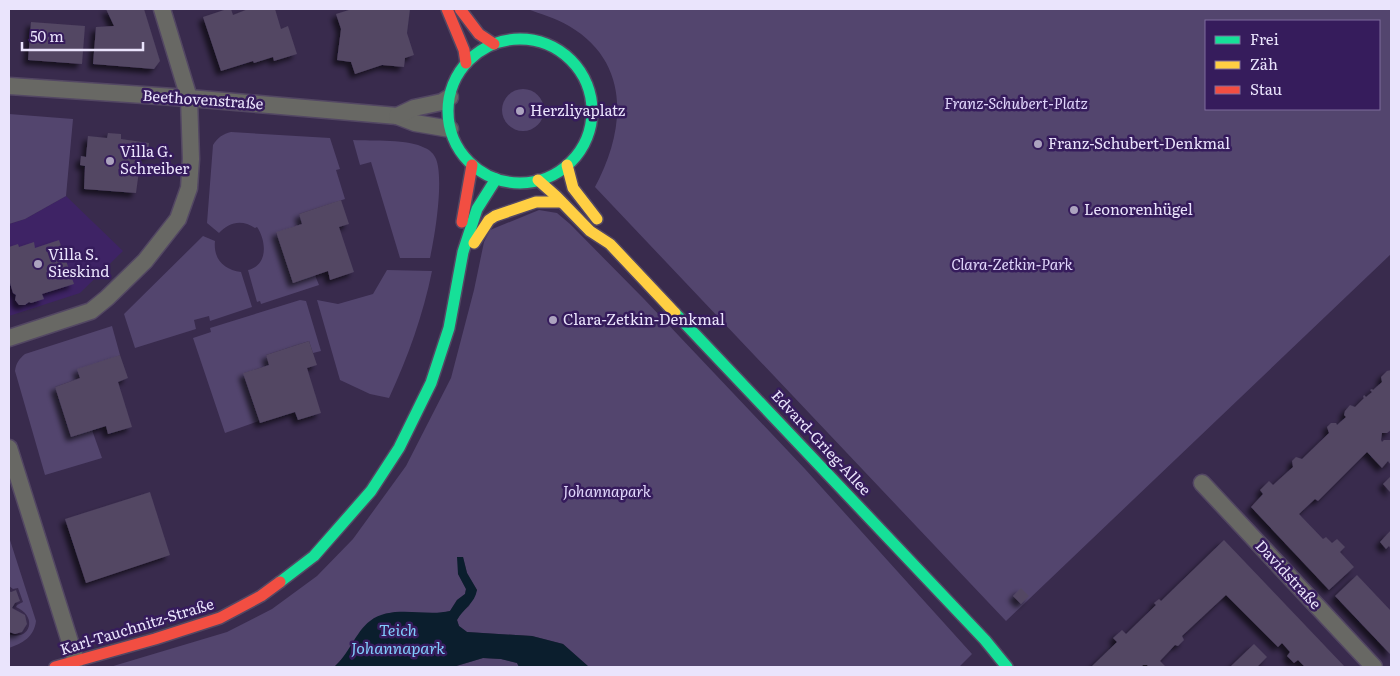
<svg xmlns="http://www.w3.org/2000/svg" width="1400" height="676" viewBox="0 0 1400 676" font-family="Literata,serif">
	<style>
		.built { fill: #3e2365 }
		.green { fill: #53456e; fill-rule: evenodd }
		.water { fill: #0b1e2d }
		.building { fill: #524663; filter: url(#shadow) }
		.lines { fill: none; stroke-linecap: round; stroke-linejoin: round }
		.street-casing { stroke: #534763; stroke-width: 19 }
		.fast-casing { stroke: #534763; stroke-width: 14 }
		.slow-casing { stroke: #534763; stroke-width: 14 }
		.jam-casing { stroke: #534763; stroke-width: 14 }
		.street { stroke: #686864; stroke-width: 16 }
		.fast { stroke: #16e098; stroke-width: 11 }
		.slow { stroke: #ffcf43; stroke-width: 11 }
		.jam { stroke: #f24e42; stroke-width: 11 }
		.poi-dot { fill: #aca3bf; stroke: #361c5c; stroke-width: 2 }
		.labels { text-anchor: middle; stroke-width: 5; stroke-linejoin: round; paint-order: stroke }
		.street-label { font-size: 15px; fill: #eae4fc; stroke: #361c5c }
		.park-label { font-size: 15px; font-style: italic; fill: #e0d6fb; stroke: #361c5c }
		.poi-label { font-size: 15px; fill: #eae4fc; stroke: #361c5c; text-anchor: start }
		.water-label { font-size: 16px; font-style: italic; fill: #81ccfc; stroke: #361c5c }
	</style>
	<defs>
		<filter id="shadow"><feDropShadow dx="-4.5" dy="4.5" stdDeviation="2.5" flood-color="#0009"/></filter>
	</defs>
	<rect width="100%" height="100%" fill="#392b4d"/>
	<path class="built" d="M66,196L123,251L80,293L9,316V224L25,219Z"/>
	<g class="green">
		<path d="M527,9H1391V254L1006,621L595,187C625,131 632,63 569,26C556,18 541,14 527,9ZM1206,21H1379V109H1206Z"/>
		<circle cx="523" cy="110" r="21"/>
		<path d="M9,114L73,119L66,196L25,219L9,224Z"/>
		<path d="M231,132L330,138L340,169L336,170L345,199L299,214L302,224L276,233L293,282L315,275L319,285L261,304L260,301L257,302L248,270C269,265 266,240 257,227L255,228C242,219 229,222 219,233L207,223L213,145C218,137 223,134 231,132Z"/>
		<path d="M353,140C372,141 409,139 425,148C430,150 434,154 436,159C444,179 435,236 430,258H400L371,162L360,165Z"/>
		<path d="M539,210L557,213L570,224L644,299L805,469L972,654L959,667H589L563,644L532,636L467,632L459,626L457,620L461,613L469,606L477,590L467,573L463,557L458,574L466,589L465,594L457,600L450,611L437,614L397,612L384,614L334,667H110L227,632L272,609L317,576L353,539L406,466L451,378L474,290L484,242L490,230Z"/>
		<path d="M203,236L215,241C213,259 224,270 241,272L252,307L210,321L209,316L194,320L196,329L135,348L124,314Z"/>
		<path d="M387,270L432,271C423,315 408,357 389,398L370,394L340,380L317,300L338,304L373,294Z"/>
		<path d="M300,300L306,301L321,351L313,353L309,341L266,355L269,365L244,373L259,421L225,433L193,338L211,332L210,328Z"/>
		<path d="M112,326L120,355L80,378L55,387L71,437L92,430L102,458L45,475L15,371C16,363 19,359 25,354Z"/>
		<path d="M9,537L36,621C34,637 23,643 9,648V634C29,642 39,617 16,607L17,605L23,602L18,588L13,589L9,586Z"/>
		<path d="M483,658L501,659L517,663L519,667H453Z"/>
	</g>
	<path class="water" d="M457,557H463L467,573L477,590C475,603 463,609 457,620L459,626L467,632L532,636L563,644L589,667H519L517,663L501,659L483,658L453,667H334C348,656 356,631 370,621C392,604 425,617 450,611L457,600L465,594L466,589L458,574Z"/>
	<g class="building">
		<path d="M106,9H144L160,61L154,69L93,64L96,27L114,26Z"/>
		<path d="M227,9H231L233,15L248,9H275L281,29L288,26L297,54L274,61L273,57L254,63L253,61L221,71L203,17Z"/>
		<path d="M352,9H410L407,33L414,55L405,58L404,67L382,65L355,74L351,62L337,60L341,29L336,14Z"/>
		<path d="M31,22L85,26L82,64L28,60Z"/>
		<path d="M108,133L121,134V139L149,143L148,156H141L136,193L84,189L85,166L80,165L81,156L86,157L88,136L107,138Z"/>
		<path d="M341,200L349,224L339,227L354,272L330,280L328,271L293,283L276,232L302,224L299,214Z"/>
		<path d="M59,240L74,284L42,294L44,299L31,303L29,302L25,305H19L15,300L16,295L13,293L9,280V247L18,244L19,247L34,242L35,248Z"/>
		<path d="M309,341L317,365L307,368L321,413L298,420L295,412L260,423L243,373L269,365L266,355Z"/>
		<path d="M120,355L128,378L118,382L132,427L108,434L106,426L71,437L55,387L80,378L77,369Z"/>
		<path d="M1391,370V430L1387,433H1382L1381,440L1382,442L1384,440H1391V465L1388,461L1382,468L1367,452L1318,501L1315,499L1299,514L1323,539L1326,537L1332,543L1337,539L1345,547L1340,552L1354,567L1329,590L1251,507L1263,494L1260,490L1269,481L1273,485L1284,475L1293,467L1292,461L1296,457L1302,459L1329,433L1327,427L1331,423H1336L1337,425L1346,417L1344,415L1345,411L1350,405L1355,407L1364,398L1363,397L1364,395L1366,397L1372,392L1370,390L1372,389L1373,390L1382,382L1381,377L1387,371Z"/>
		<path d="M1391,476V493L1383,484Z"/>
		<path d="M150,492L170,555L86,583L65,519Z"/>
		<path d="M1391,530V549L1389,546L1386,549L1380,542Z"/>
		<path d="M1224,540L1345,667H1305L1298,660L1294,663L1287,656L1290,652L1282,643L1278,647L1226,595L1182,636L1184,640L1178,646L1175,645L1160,661L1166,667H1149L1147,665H1143L1141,667H1091L1117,642L1113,638L1122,630L1126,634L1156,605L1154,603L1159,599L1161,601Z"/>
		<path d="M1357,575L1391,611V655L1335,596Z"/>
		<path d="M1021,588L1029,596L1021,604L1013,596Z"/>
		<path d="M16,590L20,601L15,603L12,608L25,615L27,624L22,632L15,634L9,632V591L11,592Z"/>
		<path d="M1254,644L1267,657L1257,667H1230Z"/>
	</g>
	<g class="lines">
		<defs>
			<g id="street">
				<path d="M9,86L189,98L397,116L415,123L450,129"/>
				<path d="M397,116L414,108L442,102L450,97"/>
				<path d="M9,338L91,311L107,298L145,261L178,219L189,188L191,159L189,98L162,9"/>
				<path d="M9,448L76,661"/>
				<path d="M1202,483L1374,667"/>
			</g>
			<g id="fast">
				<circle cx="520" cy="111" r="72"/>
				<path d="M675,313L985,640L1007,667"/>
				<path d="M280,582L314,556L371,491L399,448L431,383L449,328L463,252L477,209L496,179"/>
			</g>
			<g id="slow">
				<path d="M567,165L573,188L597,219"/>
				<path d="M538,180L556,196L590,231L610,244L675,313"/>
				<path d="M474,243L489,220L495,216L536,202H561"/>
			</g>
			<g id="jam">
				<path d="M447,9L464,50L466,63"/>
				<path d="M460,9L479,34L494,44"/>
				<path d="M462,222L472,165"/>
				<path d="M55,667L155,639L220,618L261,596L280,582"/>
			</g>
		</defs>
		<use href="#street" class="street-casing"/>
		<use href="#fast" class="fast-casing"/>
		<use href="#slow" class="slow-casing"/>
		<use href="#jam" class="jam-casing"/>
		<use href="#street" class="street"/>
		<use href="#fast" class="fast"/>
		<use href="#slow" class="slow"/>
		<use href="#jam" class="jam"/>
	</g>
	<g class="poi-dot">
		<circle cx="520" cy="111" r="5"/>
		<circle cx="1038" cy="144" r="5"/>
		<circle cx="110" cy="161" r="5"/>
		<circle cx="1074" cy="210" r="5"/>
		<circle cx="38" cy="264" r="5"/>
		<circle cx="553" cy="320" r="5"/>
	</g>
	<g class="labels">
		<g class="street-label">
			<text transform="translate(203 100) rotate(4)" y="5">Beethovenstraße</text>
			<text transform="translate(821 443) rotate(47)" y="5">Edvard-Grieg-Allee</text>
			<text transform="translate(1288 575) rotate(47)" y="5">Davidstraße</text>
			<text transform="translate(137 627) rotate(-17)" y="5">Karl-Tauchnitz-Straße</text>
		</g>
		<g class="park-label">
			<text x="1016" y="109">Franz-Schubert-Platz</text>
			<text x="1012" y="270">Clara-Zetkin-Park</text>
			<text x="607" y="497">Johannapark</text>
		</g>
		<g class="poi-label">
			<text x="530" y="116">Herzliyaplatz</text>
			<text x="1048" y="149">Franz-Schubert-Denkmal</text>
			<text x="120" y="157">Villa G.<tspan x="120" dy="17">Schreiber</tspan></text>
			<text x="1084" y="215">Leonorenhügel</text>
			<text x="48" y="260">Villa S.<tspan x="48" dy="17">Sieskind</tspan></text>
			<text x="563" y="325">Clara-Zetkin-Denkmal</text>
		</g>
		<g class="water-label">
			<text x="398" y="636">Teich<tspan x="398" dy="18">Johannapark</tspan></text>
		</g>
	</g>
	<rect width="1400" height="676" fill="none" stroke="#eae4fc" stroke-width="20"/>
	<rect x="1205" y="20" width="175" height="90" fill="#361c5c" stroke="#7e6c9c"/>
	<rect x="1215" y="36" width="25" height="8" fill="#16e098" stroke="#7e6c9c"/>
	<text x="1250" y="45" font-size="15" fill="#eae4fc">Frei</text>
	<rect x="1215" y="61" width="25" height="8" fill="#ffcf43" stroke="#7e6c9c"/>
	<text x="1250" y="70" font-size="15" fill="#eae4fc">Zäh</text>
	<rect x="1215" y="86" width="25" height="8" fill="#f24e42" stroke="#7e6c9c"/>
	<text x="1250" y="95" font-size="15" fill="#eae4fc">Stau</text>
	<path d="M22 42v8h121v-8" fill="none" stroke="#eae4fc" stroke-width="2.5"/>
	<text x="30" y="42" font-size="15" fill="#eae4fc" stroke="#361c5c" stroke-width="4" paint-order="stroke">50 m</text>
</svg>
